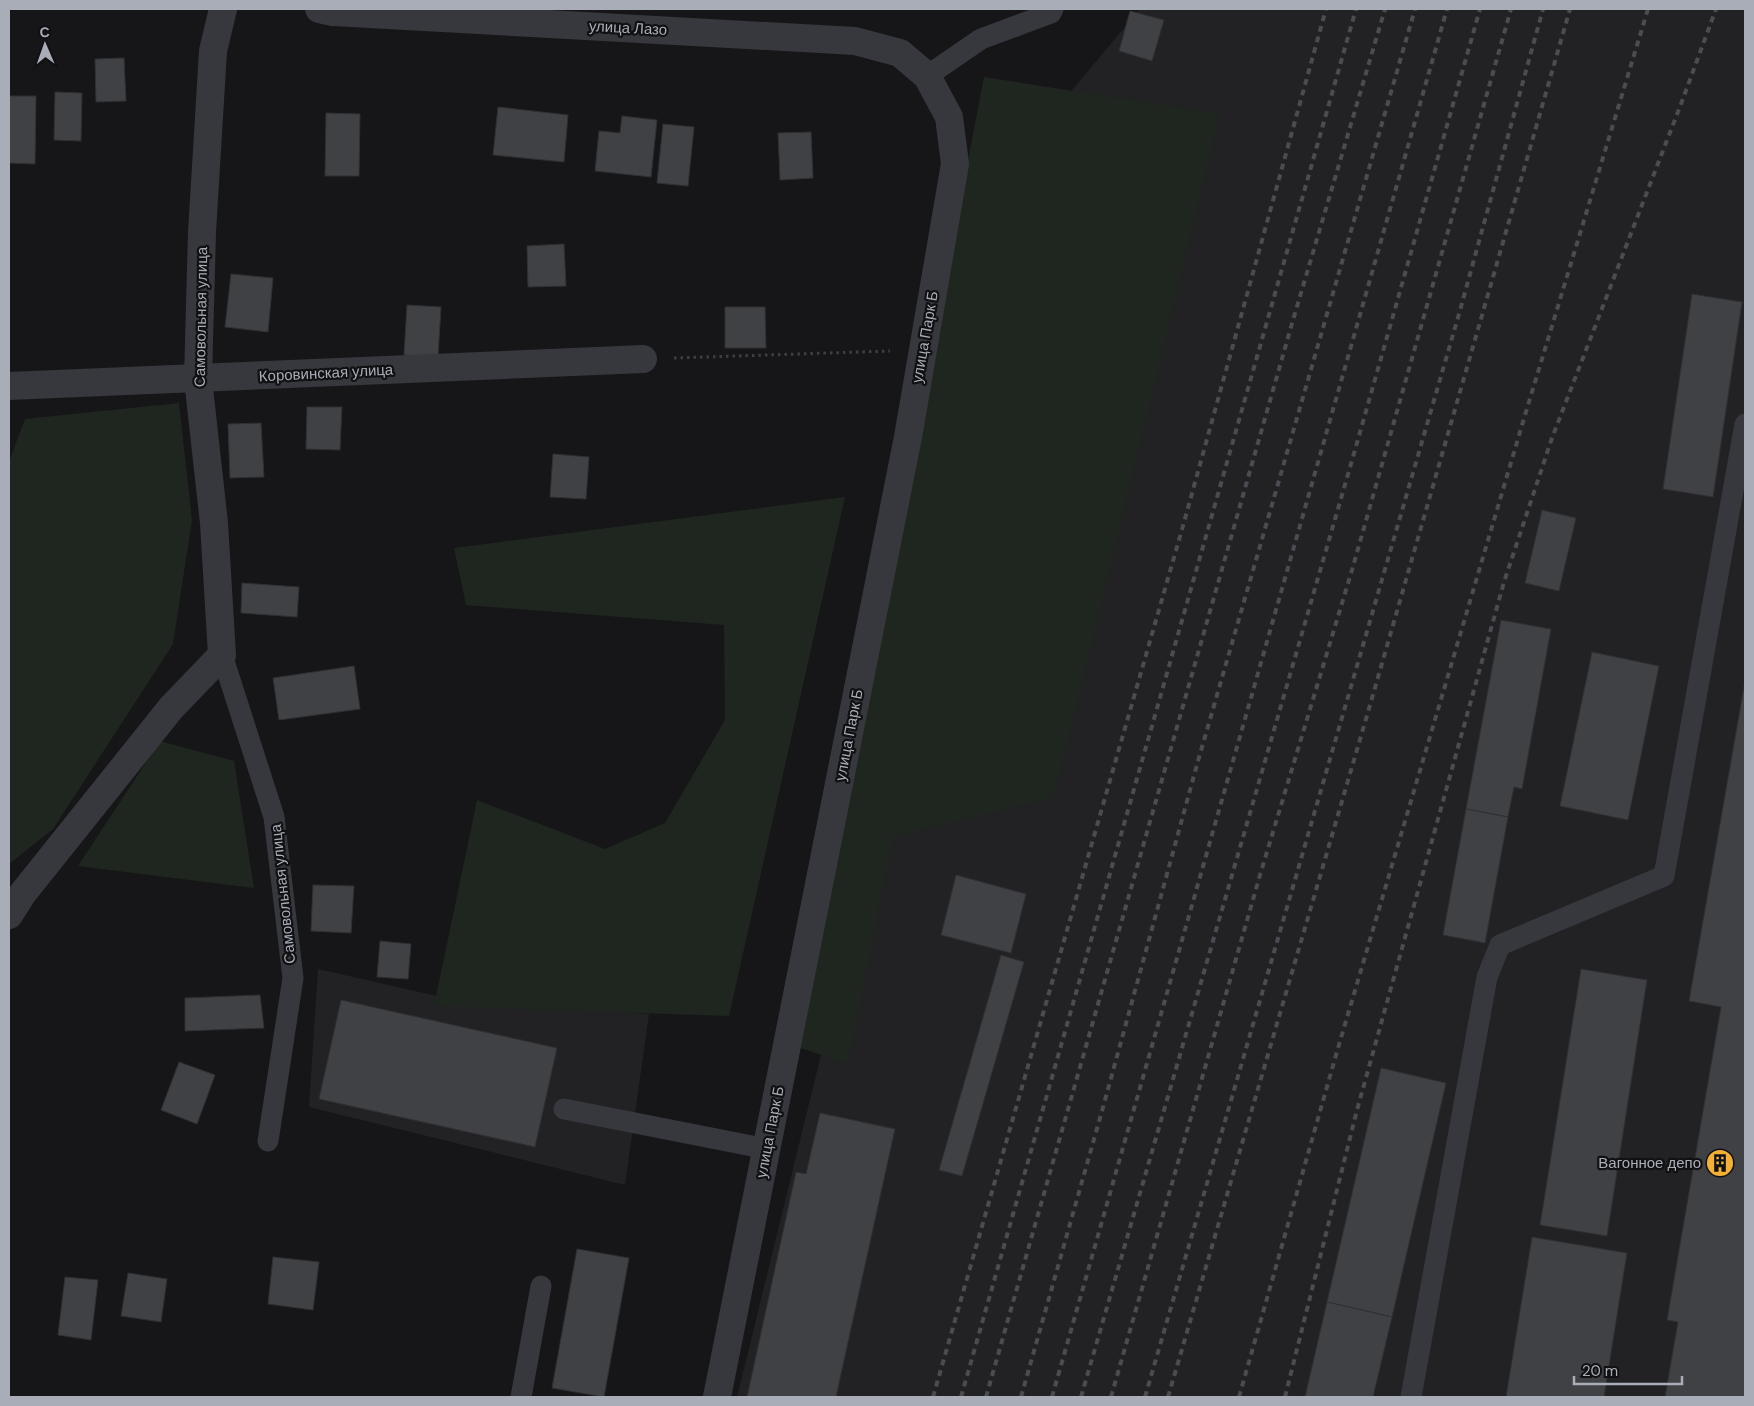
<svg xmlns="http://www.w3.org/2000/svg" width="1754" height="1406" viewBox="0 0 1754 1406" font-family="'DM Sans',sans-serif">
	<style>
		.built { fill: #222225 }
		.green { fill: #1e261f }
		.building { fill: #404145; stroke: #303034 }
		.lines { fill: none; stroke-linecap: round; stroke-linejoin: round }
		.path { stroke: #3d3f44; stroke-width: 3; stroke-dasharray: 2.5 4; stroke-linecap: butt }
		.service { stroke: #37383d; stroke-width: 21 }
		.minor { stroke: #37383d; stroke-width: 28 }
		.tertiary { stroke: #37383d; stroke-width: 28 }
		.rail { stroke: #4a4c52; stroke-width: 4; stroke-dasharray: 6 5; stroke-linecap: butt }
		.labels { text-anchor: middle; stroke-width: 4.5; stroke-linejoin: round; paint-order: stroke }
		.street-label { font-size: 15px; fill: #a8adb8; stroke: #111113 }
		.poi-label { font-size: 15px; fill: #a8adb8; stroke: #111113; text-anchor: end }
	</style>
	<rect width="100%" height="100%" fill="#161618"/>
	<g class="built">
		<path d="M1140,9H1745V1397H737L1052,114Z"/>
		<path d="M318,969L437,996L649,1014L625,1185L309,1107Z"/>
	</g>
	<g class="green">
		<path d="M984,77L1220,114L1054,798L893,836L848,1063L797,1047Z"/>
		<path d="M179,403L192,520L173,644L53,829L9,864V462L25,419Z"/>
		<path d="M845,497L729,1016L434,1006L477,800L605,849L665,823L725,720L724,625L466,605L454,548Z"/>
		<path d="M160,741L234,761L254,888L78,866Z"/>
	</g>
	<g class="building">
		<path d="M1130,11L1164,20L1152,61L1119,51Z"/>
		<path d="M124,58L126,101L96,102L95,59Z"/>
		<path d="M55,92L82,93L81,141L54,140Z"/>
		<path d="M9,96H36L35,164L9,163Z"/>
		<path d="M498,107L568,115L564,162L493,155Z"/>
		<path d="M326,113L360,114L359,176H325Z"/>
		<path d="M622,116L657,120L651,177L595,171L599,131L620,133Z"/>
		<path d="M663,124L694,127L688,186L657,183Z"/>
		<path d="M811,132L813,178L780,180L778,133Z"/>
		<path d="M564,244L566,286L528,287L527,246Z"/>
		<path d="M231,274L273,278L268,332L225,327Z"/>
		<path d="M1692,294L1742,302L1713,497L1663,489Z"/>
		<path d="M407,305L441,307L438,357L404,355Z"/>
		<path d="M725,307H765L766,348H725Z"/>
		<path d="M307,407H342L340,450L306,449Z"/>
		<path d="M261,423L264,477L230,478L228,424Z"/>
		<path d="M553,454L589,457L586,499L550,497Z"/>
		<path d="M1542,510L1576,518L1559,591L1525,583Z"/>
		<path d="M242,583L299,587L297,617L241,613Z"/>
		<path d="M1501,620L1551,629L1522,789L1514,787L1508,817L1466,809Z"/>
		<path d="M1592,652L1659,666L1628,820L1560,806Z"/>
		<path d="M354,666L360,709L279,720L273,678Z"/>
		<path d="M1745,681V1397H1665L1678,1322L1667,1320L1721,1007L1689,1001Z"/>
		<path d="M1466,809L1508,817L1485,943L1443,935Z"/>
		<path d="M956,875L1026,894L1011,953L941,935Z"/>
		<path d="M313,885L354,886L351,933L311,931Z"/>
		<path d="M380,941L411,944L408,979L377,977Z"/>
		<path d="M1001,955L1024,962L962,1176L939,1170Z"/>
		<path d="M1581,969L1647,980L1607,1236L1540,1225Z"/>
		<path d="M260,995L264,1028L185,1031V998Z"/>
		<path d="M341,1000L557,1048L535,1147L319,1099Z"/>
		<path d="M179,1062L215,1075L197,1124L161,1110Z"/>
		<path d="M1381,1068L1446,1083L1392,1317L1327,1302Z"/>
		<path d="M820,1113L895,1129L836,1397H747L796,1172L806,1174Z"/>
		<path d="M1532,1237L1627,1253L1604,1397H1506Z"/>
		<path d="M577,1249L629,1258L604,1397L552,1388Z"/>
		<path d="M273,1257L319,1262L313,1310L268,1304Z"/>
		<path d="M128,1273L167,1279L161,1322L121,1316Z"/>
		<path d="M65,1277L98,1280L91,1340L58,1335Z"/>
		<path d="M1327,1302L1392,1317L1373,1397H1305Z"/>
	</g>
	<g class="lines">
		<path class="path" d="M674,358L890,351"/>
		<g class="service">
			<path d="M927,76L981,39L1051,13L1053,9"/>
			<path d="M222,655L274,817L293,978L268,1141"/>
			<path d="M564,1109L767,1149"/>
			<path d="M521,1397L541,1286"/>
			<path d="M1411,1397L1487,977L1500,945L1664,876L1745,424"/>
		</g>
		<g class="minor">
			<path d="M9,386L643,359"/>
			<path d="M9,915L23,893L171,708L222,655L214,523L198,379L202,232L213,51L223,9"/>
		</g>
		<path class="tertiary" d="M319,9L333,12L855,41L900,53L927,76L949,117L955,164L908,437L717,1397"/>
		<g class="rail">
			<path d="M933,1397L1181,533L1326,9"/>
			<path d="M961,1397L1356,9"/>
			<path d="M986,1397L1293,320L1385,9"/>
			<path d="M1021,1397L1102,1111L1198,761L1415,9"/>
			<path d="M1052,1397L1447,9"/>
			<path d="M1081,1397L1353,457L1480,9"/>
			<path d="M1111,1397L1260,875L1352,570L1511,9"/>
			<path d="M1145,1397L1459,314L1543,9"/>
			<path d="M1168,1397L1368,712L1570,9"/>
			<path d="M1239,1397L1338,1048L1525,415L1648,9"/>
			<path d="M1285,1397L1357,1110L1504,582L1552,438L1681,104L1716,9"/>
		</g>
	</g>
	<defs>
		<symbol id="building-disc" viewBox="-11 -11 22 22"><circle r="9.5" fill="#f2b134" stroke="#111113"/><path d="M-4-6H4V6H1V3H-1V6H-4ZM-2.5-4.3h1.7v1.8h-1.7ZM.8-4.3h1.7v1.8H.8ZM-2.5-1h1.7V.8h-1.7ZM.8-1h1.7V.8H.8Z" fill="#111"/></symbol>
	</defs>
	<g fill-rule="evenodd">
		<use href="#building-disc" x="1704" y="1147" width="32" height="32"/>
	</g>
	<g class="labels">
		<g class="street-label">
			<text transform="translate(628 28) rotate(3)" y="5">улица Лазо</text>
			<text transform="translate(201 317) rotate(-89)" y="5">Самовольная улица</text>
			<text transform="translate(925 337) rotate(-80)" y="5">улица Парк Б</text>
			<text transform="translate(326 373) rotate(-3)" y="5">Коровинская улица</text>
			<text transform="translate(849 735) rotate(-79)" y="5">улица Парк Б</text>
			<text transform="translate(283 894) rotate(-96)" y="5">Самовольная улица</text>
			<text transform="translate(770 1132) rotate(-79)" y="5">улица Парк Б</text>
		</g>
		<g class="poi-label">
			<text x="1701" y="1168">Вагонное депо</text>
		</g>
	</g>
	<rect width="1754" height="1406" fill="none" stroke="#a8adb8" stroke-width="20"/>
	<g transform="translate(45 45) rotate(358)" stroke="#111113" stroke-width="4" paint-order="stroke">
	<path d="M0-4L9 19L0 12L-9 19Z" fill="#a8adb8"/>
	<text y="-8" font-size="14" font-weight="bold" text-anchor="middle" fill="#a8adb8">С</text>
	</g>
	<path d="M1574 1376v8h108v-8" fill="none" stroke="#a8adb8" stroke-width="2.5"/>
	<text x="1582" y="1376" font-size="15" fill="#a8adb8" stroke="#111113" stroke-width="4" paint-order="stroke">20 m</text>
</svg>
